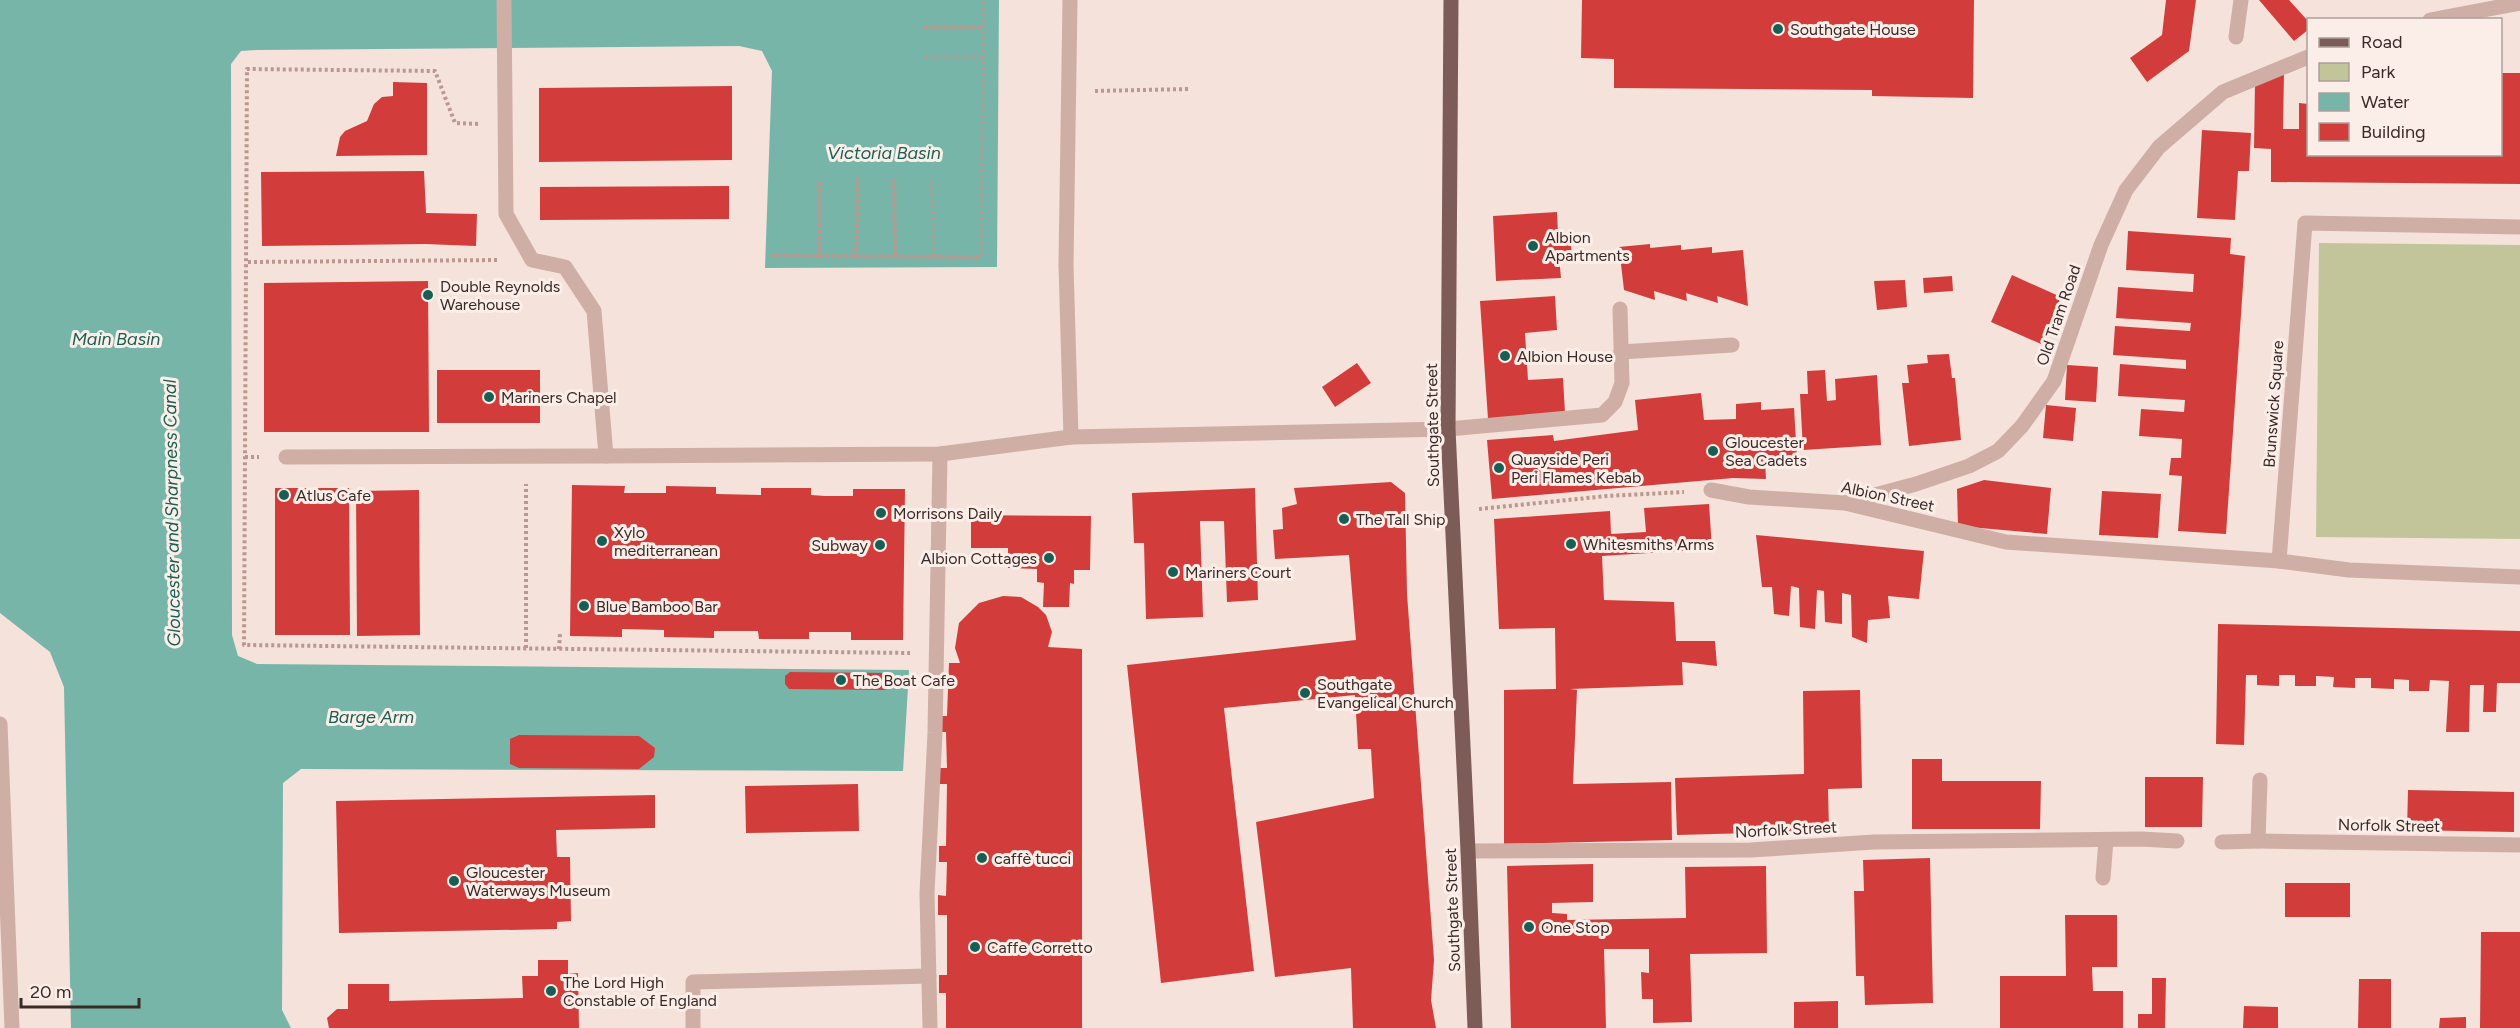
<svg xmlns="http://www.w3.org/2000/svg" width="2520" height="1028" viewBox="0 0 2520 1028" font-family="Figtree,sans-serif">
	<style>
		.green { fill: #c1c599 }
		.water { fill: #77b5a9 }
		.building { fill: #d23d3b }
		.lines { fill: none; stroke-linecap: round; stroke-linejoin: round }
		.path { stroke: #ba988f; stroke-width: 4; stroke-dasharray: 3 3; stroke-linecap: butt }
		.lane { stroke: #ceaea5; stroke-width: 15 }
		.street { stroke: #ceaea5; stroke-width: 15 }
		.primary { stroke: #7d5b57; stroke-width: 15 }
		.poi-dot { fill: #185f53; stroke: #fbeee8; stroke-width: 2 }
		.labels { text-anchor: middle; stroke-width: 6; stroke-linejoin: round; paint-order: stroke }
		.poi-label { font-size: 16px; fill: #392927; stroke: #fbeee8; text-anchor: start }
		.street-label { font-size: 16px; fill: #392927; stroke: #fbeee8 }
		.water-label { font-size: 18px; font-style: italic; fill: #185f53; stroke: #fbeee8 }
	</style>
	<rect width="100%" height="100%" fill="#f4e2db"/>
	<path class="green" d="M2319,243L2520,245V539L2316,537Z"/>
	<path class="water" d="M0,0H999L997,267L765,268L772,71L762,51L739,46L257,50L241,51L231,64L232,635L238,656L257,664L909,670L903,771L301,769L283,783L282,1010L291,1028H71L64,687L50,652L0,613Z"/>
	<g class="building">
		<path d="M1582,0H1974L1973,98L1872,96V90L1614,88V59L1581,58Z"/>
		<path d="M2166,0H2196L2189,51L2147,82L2130,58L2162,35Z"/>
		<path d="M2259,0H2289L2308,21V30L2294,41Z"/>
		<path d="M2284,72L2283,129H2299V103L2308,104V154H2500L2501,73H2520V184L2271,182V149L2254,148L2255,83Z"/>
		<path d="M393,82L427,83V155L336,156L340,137L345,131L367,121L374,104L382,97L393,96Z"/>
		<path d="M732,86V160L539,162V88Z"/>
		<path d="M2202,130L2251,133L2249,171H2238L2235,220L2197,218Z"/>
		<path d="M424,171L426,213L477,214L476,246L425,244L262,246L261,172Z"/>
		<path d="M729,186V219L540,220V187Z"/>
		<path d="M1557,212L1558,234L1570,236L1572,256L1559,257L1561,278L1496,281L1493,216Z"/>
		<path d="M2128,231L2231,238L2230,254L2245,256L2226,534L2178,531L2182,476L2169,475L2171,458H2181L2182,439L2139,436L2141,409L2184,412L2185,400L2118,396L2120,364L2186,369V360L2113,355L2115,326L2190,331L2191,323L2116,318L2118,287L2193,292L2194,274L2126,270Z"/>
		<path d="M1650,244V248L1681,245V250L1712,247V253L1743,250L1748,306L1717,296L1718,303L1686,293L1687,301L1654,291L1655,300L1624,290L1619,247Z"/>
		<path d="M2012,275L2061,297L2041,344L1991,322Z"/>
		<path d="M1952,276L1953,291L1924,293L1923,278Z"/>
		<path d="M1905,280L1907,307L1877,310L1874,281Z"/>
		<path d="M428,281L429,432H264V283Z"/>
		<path d="M1555,296L1557,330L1525,333L1528,380L1563,378L1565,413L1488,419L1480,301Z"/>
		<path d="M1949,354L1952,378H1955L1961,440L1909,446L1902,383H1909L1907,365L1928,363L1927,355Z"/>
		<path d="M1357,363L1371,383L1335,407L1322,387Z"/>
		<path d="M2067,365L2098,367L2096,402L2065,400Z"/>
		<rect x="437" y="370" width="103" height="53"/>
		<path d="M1825,370L1827,401L1836,400L1835,379L1877,375L1881,445L1803,450L1800,394H1808L1807,371Z"/>
		<path d="M1701,393L1704,420L1736,419V404L1761,402V410L1794,408L1797,459L1765,461L1766,479L1733,478L1492,499L1487,440L1553,435L1554,441L1638,430L1635,400Z"/>
		<path d="M2046,405L2076,408L2073,441L2043,438Z"/>
		<path d="M1984,480L2051,488L2047,534L1958,526L1957,489Z"/>
		<path d="M1391,482L1405,493L1407,594L1434,960L1431,1000L1436,1028H1353L1351,968L1275,977L1256,822L1374,798L1371,749H1358L1355,695L1224,708L1254,971L1161,983L1127,665L1356,640L1349,555L1275,559L1273,530L1283,529L1282,508L1297,504L1294,488Z"/>
		<path d="M572,485L625,486L624,493H666V486L716,487V494L761,495V488H811V495L825,496H853V489H905L903,640H851V632H809V639H759L758,631H714V638L664,637V630L622,629V637L570,636Z"/>
		<path d="M275,488H349L350,635H275Z"/>
		<path d="M1255,488L1258,600L1227,602L1224,521H1200L1203,617L1146,619L1144,543H1134L1132,493Z"/>
		<path d="M419,490L420,635L357,636L356,491Z"/>
		<path d="M2102,491L2161,494L2158,538L2099,535Z"/>
		<path d="M1709,504L1712,549L1602,556L1604,600L1674,602L1676,641H1715L1717,666L1682,662L1683,685L1570,689L1577,690L1573,784L1671,782L1672,840L1504,844V690L1556,689L1555,628L1499,629L1494,519L1610,511L1611,534L1646,532L1644,508Z"/>
		<path d="M971,515L1091,516L1090,570H1074V584L1070,583L1069,607H1043L1044,583L1037,582V569L1008,568V548H971Z"/>
		<path d="M1756,535L1924,551L1919,599L1888,596L1890,618L1868,620L1867,643L1852,637L1851,595L1842,593V624L1825,622L1824,591L1817,590L1815,629L1800,627L1799,588L1791,586L1789,616L1774,614L1772,587H1762Z"/>
		<path d="M1003,596L1021,597L1038,607L1046,615L1052,632L1048,647L1082,649V1028H946V993H939V975H947V915H938V895L946,896L947,862H939V846H946L947,784H940L939,768H947L946,732H939V716H947L949,663H960L955,648L959,623L979,603Z"/>
		<path d="M2218,624L2520,631V683H2497L2496,712H2483L2484,685H2470L2469,732H2446L2449,681L2430,680L2429,691H2409V680L2394,679V689L2371,688V678H2355V688L2333,687L2334,677L2316,676V686H2295V675H2279V686L2257,685V675H2246L2244,745L2216,744Z"/>
		<path d="M790,672L885,673L893,677L899,682L893,687L884,690L789,689L785,684V676Z"/>
		<path d="M1860,690L1862,788L1828,789L1829,831L1677,835L1675,778L1804,774L1803,691Z"/>
		<path d="M519,735L639,736L655,748L654,757L639,769L519,768L510,764V739Z"/>
		<path d="M1912,759H1942V781H2041L2040,829H1912Z"/>
		<path d="M2145,777H2203L2202,827H2145Z"/>
		<path d="M858,784L859,831L746,833L745,786Z"/>
		<path d="M2408,790L2514,792V832L2407,830Z"/>
		<path d="M655,795V828L556,830L557,857H570L571,921L557,922V929L339,933L336,801Z"/>
		<path d="M1930,858L1933,1003L1865,1005L1864,976H1856L1854,891H1864L1863,860Z"/>
		<path d="M1593,864V902L1552,903V913L1567,914V920L1686,918L1685,867L1766,866L1767,953L1690,954L1692,1022L1653,1023V999H1642L1641,972L1649,973V949H1604L1606,1028H1511L1507,866Z"/>
		<rect x="2285" y="883" width="65" height="34"/>
		<path d="M2065,915H2117V967H2092L2093,991H2123V1028H2000V976H2066Z"/>
		<path d="M2481,932H2520V1028H2480Z"/>
		<path d="M538,960H568V974L578,973L579,1028H329L327,1018L337,1009H348V984H389V1001L523,998L522,976H538Z"/>
		<path d="M2152,978H2166L2165,1028H2138V1014H2152Z"/>
		<path d="M2359,979H2391V1028H2358Z"/>
		<path d="M1838,1001V1028H1794V1002Z"/>
		<path d="M2244,1006L2278,1007V1028H2243Z"/>
		<path d="M2466,1017V1028H2439L2440,1018Z"/>
	</g>
	<g class="lines">
		<g class="path">
			<path d="M924,27H984"/>
			<path d="M925,57H984"/>
			<path d="M1095,91L1189,89"/>
			<path d="M478,124L455,123L435,71L247,69L244,645L910,653"/>
			<path d="M894,180L895,257"/>
			<path d="M932,181L934,257"/>
			<path d="M772,256L981,257L984,0"/>
			<path d="M820,257V179"/>
			<path d="M856,257L858,178"/>
			<path d="M248,262L499,260"/>
			<path d="M245,457H259"/>
			<path d="M1479,509L1607,496L1684,492"/>
			<path d="M526,648V484"/>
			<path d="M559,649L560,633"/>
		</g>
		<g class="lane">
			<path d="M1621,352L1732,345"/>
			<path d="M1448,429L1602,415L1615,402L1622,383L1620,309"/>
			<path d="M0,724L12,1028"/>
		</g>
		<g class="street">
			<path d="M504,0L506,214L532,260L565,267L594,311L606,456L940,454L1071,437L1448,429"/>
			<path d="M1070,0L1066,265L1071,437"/>
			<path d="M2430,20L2520,3"/>
			<path d="M2236,37L2241,0"/>
			<path d="M2520,227L2305,223L2279,561L2349,570L2520,577"/>
			<path d="M286,457L606,456"/>
			<path d="M1711,490L1749,497L1845,503L2006,542L2279,561"/>
			<path d="M1845,503L1916,484L1969,466L1998,451L2022,426L2054,381L2101,245L2126,190L2159,147L2223,92L2308,57"/>
			<path d="M2258,841L2520,845"/>
			<path d="M2222,842L2258,841L2260,780"/>
			<path d="M1468,851L1751,850L1874,842L2141,839L2177,841"/>
			<path d="M2103,878L2106,840"/>
			<path d="M693,1028V982L929,976"/>
			<path d="M930,1028L927,893L935,733L940,454"/>
		</g>
		<path class="primary" d="M1451,0L1448,429L1468,851L1475,1028"/>
	</g>
	<g class="poi-dot">
		<circle cx="1778" cy="29" r="6"/>
		<circle cx="1533" cy="246" r="6"/>
		<circle cx="428" cy="295" r="6"/>
		<circle cx="1505" cy="356" r="6"/>
		<circle cx="489" cy="397" r="6"/>
		<circle cx="1713" cy="451" r="6"/>
		<circle cx="1499" cy="468" r="6"/>
		<circle cx="284" cy="495" r="6"/>
		<circle cx="881" cy="513" r="6"/>
		<circle cx="1344" cy="519" r="6"/>
		<circle cx="602" cy="541" r="6"/>
		<circle cx="1571" cy="544" r="6"/>
		<circle cx="880" cy="545" r="6"/>
		<circle cx="1049" cy="558" r="6"/>
		<circle cx="1173" cy="572" r="6"/>
		<circle cx="584" cy="606" r="6"/>
		<circle cx="841" cy="680" r="6"/>
		<circle cx="1305" cy="693" r="6"/>
		<circle cx="982" cy="858" r="6"/>
		<circle cx="454" cy="881" r="6"/>
		<circle cx="1529" cy="927" r="6"/>
		<circle cx="975" cy="947" r="6"/>
		<circle cx="551" cy="991" r="6"/>
	</g>
	<g class="labels">
		<g class="poi-label">
			<text x="1790" y="35">Southgate House</text>
			<text x="1545" y="243">Albion<tspan x="1545" dy="18">Apartments</tspan></text>
			<text x="440" y="292">Double Reynolds<tspan x="440" dy="18">Warehouse</tspan></text>
			<text x="1517" y="362">Albion House</text>
			<text x="501" y="403">Mariners Chapel</text>
			<text x="1725" y="448">Gloucester<tspan x="1725" dy="18">Sea Cadets</tspan></text>
			<text x="1511" y="465">Quayside Peri<tspan x="1511" dy="18">Peri Flames Kebab</tspan></text>
			<text x="296" y="501">Atlus Cafe</text>
			<text x="893" y="519">Morrisons Daily</text>
			<text x="1356" y="525">The Tall Ship</text>
			<text x="614" y="538">Xylo<tspan x="614" dy="18">mediterranean</tspan></text>
			<text x="1583" y="550">Whitesmiths Arms</text>
			<text x="868" y="551" text-anchor="end">Subway</text>
			<text x="1037" y="564" text-anchor="end">Albion Cottages</text>
			<text x="1185" y="578">Mariners Court</text>
			<text x="596" y="612">Blue Bamboo Bar</text>
			<text x="853" y="686">The Boat Cafe</text>
			<text x="1317" y="690">Southgate<tspan x="1317" dy="18">Evangelical Church</tspan></text>
			<text x="994" y="864">caffè tucci</text>
			<text x="466" y="878">Gloucester<tspan x="466" dy="18">Waterways Museum</tspan></text>
			<text x="1541" y="933">One Stop</text>
			<text x="987" y="953">Caffe Corretto</text>
			<text x="563" y="988">The Lord High<tspan x="563" dy="18">Constable of England</tspan></text>
		</g>
		<g class="street-label">
			<text transform="translate(2058 315) rotate(-71)" y="6">Old Tram Road</text>
			<text transform="translate(2273 404) rotate(-86)" y="6">Brunswick Square</text>
			<text transform="translate(1432 425) rotate(-91)" y="6">Southgate Street</text>
			<text transform="translate(1888 496) rotate(12)" y="6">Albion Street</text>
			<text transform="translate(2389 825) rotate(1)" y="6">Norfolk Street</text>
			<text transform="translate(1786 829) rotate(-3)" y="6">Norfolk Street</text>
			<text transform="translate(1452 910) rotate(-92)" y="6">Southgate Street</text>
		</g>
		<g class="water-label">
			<text x="884" y="159">Victoria Basin</text>
			<text x="116" y="345">Main Basin</text>
			<text transform="translate(172 513) rotate(-91)" y="6">Gloucester and Sharpness Canal</text>
			<text x="371" y="723">Barge Arm</text>
		</g>
	</g>
	<rect x="2307" y="18" width="195" height="138" fill="#fbeee8" stroke="#ad9f9b" stroke-width="1.5"/>
	<rect x="2319" y="38" width="30" height="9" fill="#7d5b57" stroke="#ad9f9b" stroke-width="1.5"/>
	<text x="2361" y="48" font-size="18" fill="#392927">Road</text>
	<rect x="2319" y="63" width="30" height="18" fill="#c1c599" stroke="#ad9f9b" stroke-width="1.5"/>
	<text x="2361" y="78" font-size="18" fill="#392927">Park</text>
	<rect x="2319" y="93" width="30" height="18" fill="#77b5a9" stroke="#ad9f9b" stroke-width="1.5"/>
	<text x="2361" y="108" font-size="18" fill="#392927">Water</text>
	<rect x="2319" y="123" width="30" height="18" fill="#d23d3b" stroke="#ad9f9b" stroke-width="1.5"/>
	<text x="2361" y="138" font-size="18" fill="#392927">Building</text>
	<path d="M21 998v9h118v-9" fill="none" stroke="#392927" stroke-width="3"/>
	<text x="30" y="998" font-size="18" fill="#392927" stroke="#fbeee8" stroke-width="4.5" paint-order="stroke">20 m</text>
</svg>
